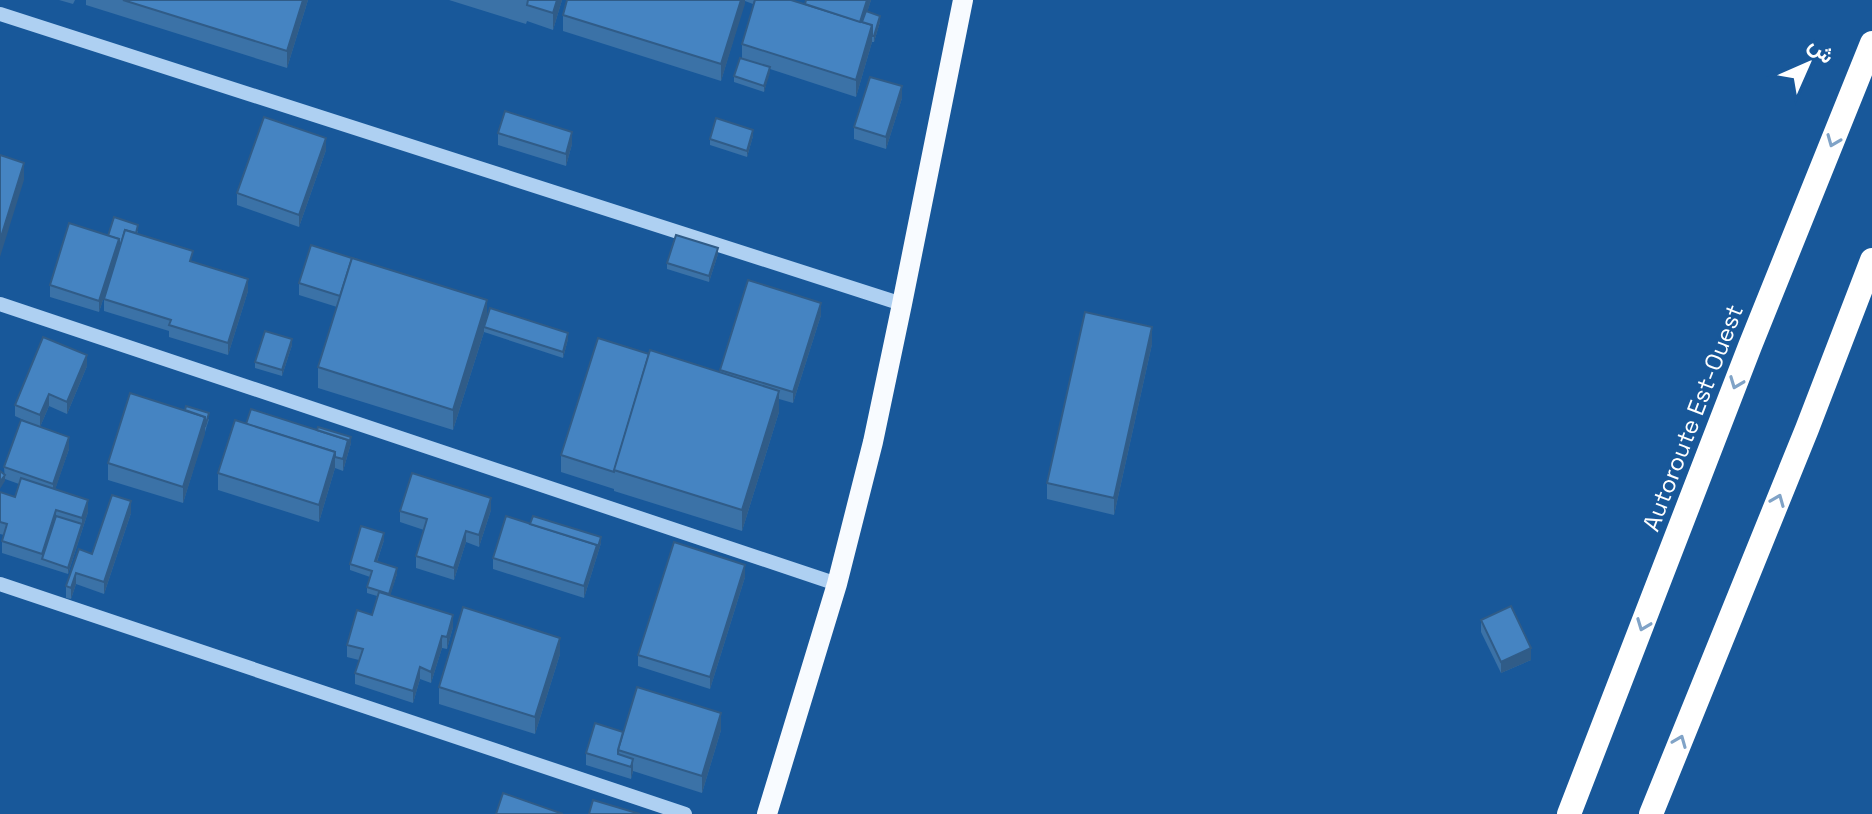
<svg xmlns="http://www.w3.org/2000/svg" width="1872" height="814" viewBox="0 0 1872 814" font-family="'Space Grotesk',Vazirmatn,sans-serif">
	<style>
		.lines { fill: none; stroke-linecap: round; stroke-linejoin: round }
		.minor { stroke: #aed0f2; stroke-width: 14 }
		.major { stroke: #f8fbff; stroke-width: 20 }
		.highway { stroke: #fff; stroke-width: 24 }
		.wall { fill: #3b72a7 }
		.shaded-wall { fill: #305c88 }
		.building { fill: #4584c2; stroke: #305c88; stroke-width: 2 }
		.oneway { stroke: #80a3c7 }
		.labels { text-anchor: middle; stroke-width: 6; stroke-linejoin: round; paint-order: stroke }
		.street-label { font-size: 24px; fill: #fff; stroke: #18589a }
	</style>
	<rect width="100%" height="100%" fill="#18589a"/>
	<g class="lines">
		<g class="minor">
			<path d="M0,14L902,304"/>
			<path d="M0,304L837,584"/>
			<path d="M0,584L685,814"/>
		</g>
		<path class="major" d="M767,814L837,584L873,442L902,304L963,0"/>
		<g class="highway">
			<path d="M1569,814L1750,346L1872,43"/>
			<path d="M1651,814L1807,429L1872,260"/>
		</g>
	</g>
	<g class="wall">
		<path d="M59,0H75L73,4Z"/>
		<path d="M86,0H308L287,68L86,5Z"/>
		<path d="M449,0H562L553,30L527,21L526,24Z"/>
		<path d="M567,0H754L753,4L745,1L721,81L563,31V15Z"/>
		<path d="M806,0H871L867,12L880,22L874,42H872L856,97L770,69L764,92L734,82V76L742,58V44L805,4Z"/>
		<path d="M902,98L886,149L854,139V127Z"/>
		<path d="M498,133L572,144L566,166L498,145Z"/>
		<path d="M753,136L747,157L710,145V139Z"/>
		<path d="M326,150L299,227L237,205V193Z"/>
		<path d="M138,231L137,234L248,291L228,355L169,337V331L104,311V299L119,251L99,312L50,297V285L108,236Z"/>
		<path d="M718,254L709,282L667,269V263Z"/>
		<path d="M299,283L487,316L568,339L563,358L484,332L453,430L318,388V367L337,307L299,295Z"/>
		<path d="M821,315L793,403L779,399V412L742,531L614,491V489L561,472V455L649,354L720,372V370Z"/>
		<path d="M1152,344L1114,515L1047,499V483Z"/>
		<path d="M292,345L282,376L255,368V362Z"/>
		<path d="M87,366L67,414L49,406L40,427L69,449L55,489L88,512L68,574L2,553V541L4,535L0,534V492L15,497L19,484L5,479V481L4,467L30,423L15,416V405Z"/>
		<path d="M209,419L183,503L108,480V463Z"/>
		<path d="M246,424L351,443L343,471L335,468L319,522L218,490V473Z"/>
		<path d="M491,510L479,547L466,542L454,580L416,568V556L424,530L400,522V511Z"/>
		<path d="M131,513L104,594L76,584L71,599L66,598V586L92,554Z"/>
		<path d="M384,540L377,562L397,574L390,595L453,627L447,649L442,648L431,683L420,679L413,703L355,684V673L359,660L347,657V645L372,615L377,596L367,593V587L370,577L350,570V564Z"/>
		<path d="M601,543L584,598L493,569V558Z"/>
		<path d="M745,577L710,689L638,666V655Z"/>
		<path d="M1481,620L1531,660L1501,673L1481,632Z"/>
		<path d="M560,654L535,734L439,704V687Z"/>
		<path d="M721,730L702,793L633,771L631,779L586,765V753L623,732Z"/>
	</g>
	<g class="shaded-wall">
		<path d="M303,0H308L287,68V51Z"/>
		<path d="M557,0H562L553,30V13Z"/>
		<path d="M741,0H745V4L721,81V64Z"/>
		<path d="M867,0H871L861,32L859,26Z"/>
		<path d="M880,16V22L874,42V36Z"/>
		<path d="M872,25V42L856,97V80Z"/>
		<path d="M770,67V73L764,92V86Z"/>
		<path d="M902,86V98L886,149V137Z"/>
		<path d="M753,130V136L747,157V151Z"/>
		<path d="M572,132V144L566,166V154Z"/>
		<path d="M326,138V150L299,227V215Z"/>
		<path d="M24,163V180L0,257V240Z"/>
		<path d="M119,239V251L99,312V301Z"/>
		<path d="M718,248V254L709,282V276Z"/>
		<path d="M248,279V291L228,355V343Z"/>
		<path d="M487,300V321L484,327V332L453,430V410Z"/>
		<path d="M821,303V315L793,403V392Z"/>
		<path d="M1152,327V344L1114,515V498Z"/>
		<path d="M568,333V339L563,358V352Z"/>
		<path d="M292,339V345L282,376V370Z"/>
		<path d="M87,355V366L67,414V402Z"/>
		<path d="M779,391V412L742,531V510Z"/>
		<path d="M49,394V406L40,427V415Z"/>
		<path d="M205,417V434L183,503V487Z"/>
		<path d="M69,437V449L53,496V484Z"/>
		<path d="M351,437V443L343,471V459L348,440Z"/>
		<path d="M335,452V468L319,522V505Z"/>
		<path d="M5,475V481L0,489V482Z"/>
		<path d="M491,498V510L479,547V535Z"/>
		<path d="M88,500V512L68,574V568L82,524V518Z"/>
		<path d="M131,501V513L104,594V582Z"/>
		<path d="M56,510V522L42,559V554Z"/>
		<path d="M466,531V542L454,580V568Z"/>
		<path d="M384,533V540L375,567V561Z"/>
		<path d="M601,537V543L584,598V586L597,545Z"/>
		<path d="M745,565V577L710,689V677Z"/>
		<path d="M397,568V574L389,600V594Z"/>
		<path d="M76,573V584L71,599V588Z"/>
		<path d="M453,615V627L447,649V637Z"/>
		<path d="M442,636V648L431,683V672Z"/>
		<path d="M560,638V654L535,734V717Z"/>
		<path d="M1531,648V660L1501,673V662Z"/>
		<path d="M420,667V679L413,703V691Z"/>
		<path d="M721,713V730L702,793V776Z"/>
		<path d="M633,759V771L631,779V767Z"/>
	</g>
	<g class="building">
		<path d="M123,0H303L287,51Z"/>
		<path d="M528,0H557L553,13L527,5Z"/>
		<path d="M567,0H741L721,64L563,15Z"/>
		<path d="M755,0H791L872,25L856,80L742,44Z"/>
		<path d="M806,0H867L860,22L805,4Z"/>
		<path d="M866,11L880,16L874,36H872V25L862,22Z"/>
		<path d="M740,58L770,67L764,86L734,76Z"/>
		<path d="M870,77L902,86L886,137L854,127Z"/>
		<path d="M505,111L572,132L566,154L498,133Z"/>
		<path d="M264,117L326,138L299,215L237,193Z"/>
		<path d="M716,118L753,130L747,151L710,139Z"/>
		<path d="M0,155L24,163L0,240Z"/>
		<path d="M114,217L138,225L136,233L125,230L121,245L119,244V239L108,236Z"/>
		<path d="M69,223L119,239L99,301L50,285Z"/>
		<path d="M125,230L193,251L190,261L248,279L228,343L169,325L171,320L104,299Z"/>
		<path d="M676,235L718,248L709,276L667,263Z"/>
		<path d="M311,245L358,260L352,258L340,296L299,283Z"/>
		<path d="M352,258L487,300L453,410L318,367Z"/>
		<path d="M748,280L821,303L793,392L720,370Z"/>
		<path d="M490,308L568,333L563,352L484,327Z"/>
		<path d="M1085,312L1152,327L1114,498L1047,483Z"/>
		<path d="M265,331L292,339L282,370L255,362Z"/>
		<path d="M43,337L87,355L67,402L49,394L40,415L15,405Z"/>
		<path d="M598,338L649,354L614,472L561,455Z"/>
		<path d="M650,350L779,391L742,510L614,470Z"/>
		<path d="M130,393L205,417L183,487L108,463Z"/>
		<path d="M186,406L209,413L205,427V417L185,410Z"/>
		<path d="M251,409L348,440L343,459L335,457V452L246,424Z"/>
		<path d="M21,420L69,437L53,484L4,467Z"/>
		<path d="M235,420L335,452L319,505L218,473Z"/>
		<path d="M318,427L351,437L348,445V440L317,430Z"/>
		<path d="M0,471L5,475L0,482Z"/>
		<path d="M412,473L491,498L479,535L466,531L454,568L416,556L427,519L400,511Z"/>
		<path d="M21,478L88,500L82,518L56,510L42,554L2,541L7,524L0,522V492L15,497Z"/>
		<path d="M112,495L131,501L104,582L76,573L71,588L66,586L79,549L92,554Z"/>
		<path d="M56,516L82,524L68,568L42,559Z"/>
		<path d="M506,516L597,545L584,586L493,558Z"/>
		<path d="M533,516L601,537L597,550V545L530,524Z"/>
		<path d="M361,526L384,533L375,561L397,568L389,594L367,587L372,571L350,564Z"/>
		<path d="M674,542L745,565L710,677L638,655Z"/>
		<path d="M379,592L453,615L447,637L442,636L431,672L420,667L413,691L355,673L363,649L347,645L357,610L372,615Z"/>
		<path d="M1511,606L1531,648L1501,662L1481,620Z"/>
		<path d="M463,607L560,638L535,717L439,687Z"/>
		<path d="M637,687L721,713L702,776L618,750Z"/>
		<path d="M595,723L623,732L618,750V754L633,759L631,767L586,753Z"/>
		<path d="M503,793L563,814H496Z"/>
		<path d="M593,800L640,814H589Z"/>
	</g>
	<defs><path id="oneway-chevron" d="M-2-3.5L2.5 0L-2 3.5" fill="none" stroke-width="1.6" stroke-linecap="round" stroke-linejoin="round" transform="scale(2)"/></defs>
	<g class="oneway">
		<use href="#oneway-chevron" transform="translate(1833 141) rotate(112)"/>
		<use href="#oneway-chevron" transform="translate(1736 383) rotate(111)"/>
		<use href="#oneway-chevron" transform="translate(1778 500) rotate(-68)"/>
		<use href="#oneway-chevron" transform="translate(1643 625) rotate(111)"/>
		<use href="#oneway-chevron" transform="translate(1680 741) rotate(-68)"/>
	</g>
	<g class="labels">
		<g class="street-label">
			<text transform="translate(1693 418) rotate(-69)" y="8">Autoroute Est-Ouest</text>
		</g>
	</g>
	<g transform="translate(1808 64) rotate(45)" stroke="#18589a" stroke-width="6" paint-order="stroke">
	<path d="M0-6L14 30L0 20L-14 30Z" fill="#ffffff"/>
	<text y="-12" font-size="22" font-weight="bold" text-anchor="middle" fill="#ffffff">ش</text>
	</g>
</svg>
